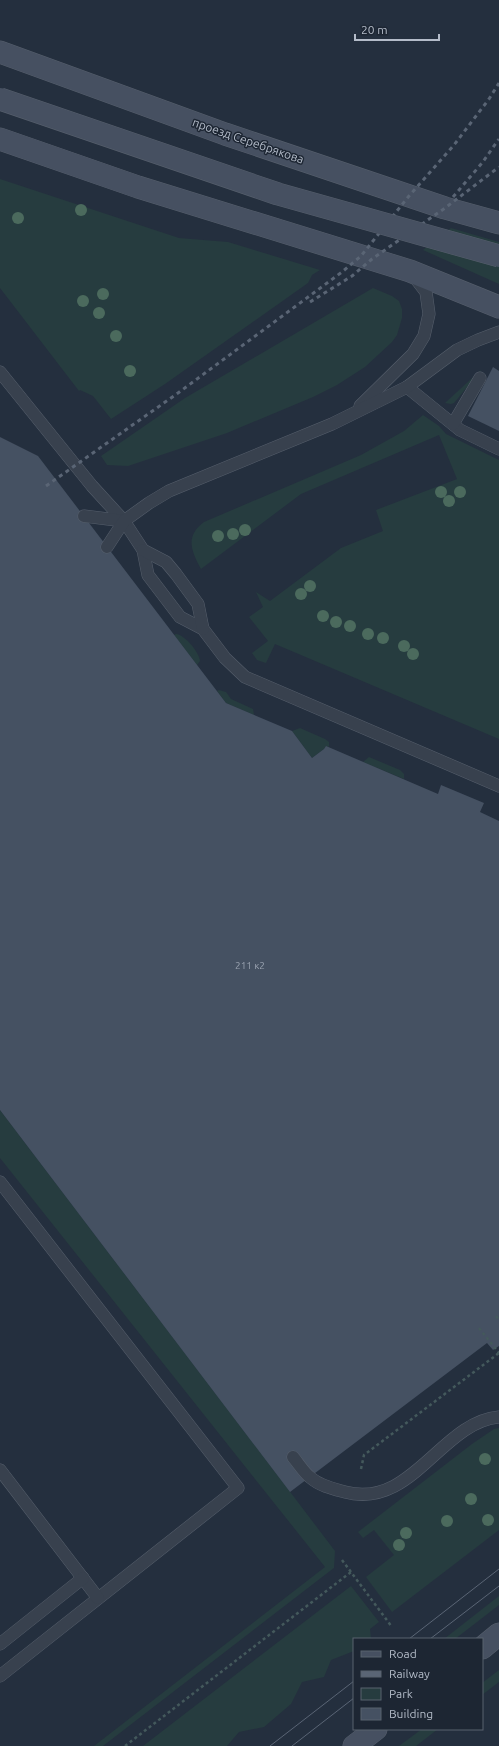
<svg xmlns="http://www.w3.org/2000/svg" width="499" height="1746" viewBox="0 0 499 1746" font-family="Ubuntu,sans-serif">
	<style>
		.green { fill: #263c3f }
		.building { fill: #455162 }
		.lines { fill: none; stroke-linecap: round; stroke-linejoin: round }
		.lane-casing { stroke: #565f6c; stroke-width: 13 }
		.secondary-casing { stroke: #565f6c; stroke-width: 23 }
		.path { stroke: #44595c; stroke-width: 2.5; stroke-dasharray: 3 3; stroke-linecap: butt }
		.lane { stroke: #38414e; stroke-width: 12 }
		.secondary { stroke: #465061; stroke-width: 22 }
		.tram { stroke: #5a6575; stroke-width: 1 }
		.rail { stroke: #5a6575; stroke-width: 3; stroke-dasharray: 4 4; stroke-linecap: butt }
		.secondary-bridge-casing { stroke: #565f6c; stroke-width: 23; stroke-linecap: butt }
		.secondary-bridge { stroke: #465061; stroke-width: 22 }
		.tree { fill: #4b6a5d }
		.labels { text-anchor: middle; stroke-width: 3; stroke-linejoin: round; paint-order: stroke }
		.number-label { font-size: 10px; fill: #98a1af }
		.street-label { font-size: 12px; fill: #b4bcc9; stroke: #1d2633 }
	</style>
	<rect width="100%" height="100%" fill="#242f3e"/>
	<g class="green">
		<path d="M0,179L179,238L228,242L320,270L312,275L308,283L165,384L111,419L93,396L80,390L79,391L0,288Z"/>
		<path d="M451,228L499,242V284L423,250Z"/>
		<path d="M373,288L392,296L399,301L402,309V318L397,335L392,342L365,367L337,385L313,397L227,433L128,466L107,465L101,456L185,398Z"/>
		<path d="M482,369L454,403L451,404L445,403Z"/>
		<path d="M423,415L439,426L446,434L499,460V739L275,644L266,663L257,660L252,653L268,641L249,617L263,607L256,592L270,601L341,548L383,531L376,510L457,479L439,435L301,494L201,569C191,551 185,536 204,522L361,455L404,431Z"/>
		<path d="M176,634C185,635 199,652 200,661L197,665L174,635Z"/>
		<path d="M219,690L226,692L231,699L253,709L254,715L226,703L217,691Z"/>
		<path d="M300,728L325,739L329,742V747L326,746L324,749L312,758L292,731Z"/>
		<path d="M369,757L400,770L404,774V779L363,762Z"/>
		<path d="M0,1110L335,1551L334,1568L330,1571L103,1746H94L325,1567L0,1158Z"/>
		<path d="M499,1428V1530L392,1612L366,1577L394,1555L374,1530L363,1538L358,1532L472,1444L494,1429Z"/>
		<path d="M351,1586L379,1622L370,1629L371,1639H354V1651L331,1660L324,1677L302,1682L291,1704L264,1727L239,1732L227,1746H143Z"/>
		<path d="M499,1596V1605L455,1639H444Z"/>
		<path d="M499,1670V1682L482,1695V1683Z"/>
		<path d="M422,1729H438L416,1746H399Z"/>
	</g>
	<g class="building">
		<path d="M493,367L499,371V431L468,416Z"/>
		<path d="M0,437L38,456L226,703L292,731L312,758L324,749L326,746L438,794L441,785L484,803L480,812L499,821V1346L493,1350L487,1343L290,1492L0,1110Z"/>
	</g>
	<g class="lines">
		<defs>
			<g id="lane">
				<path d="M0,372L92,486L124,521L143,550L148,575L180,617L203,629L225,658L245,677L499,786"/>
				<path d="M407,387L460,430L499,449"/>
				<path d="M360,406L413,354L424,336L429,314L426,292L413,275"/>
				<path d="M453,424L480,378"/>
				<path d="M84,516L124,521"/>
				<path d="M107,547L124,521L149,503L169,491L332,424L407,387L457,350L478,340L499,332"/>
				<path d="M143,550L166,562L176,574L198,604L203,629"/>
				<path d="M0,1182L238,1488L0,1676"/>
				<path d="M293,1457C299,1464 304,1473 311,1478C320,1486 334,1489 345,1492C412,1510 441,1422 499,1417"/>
				<path d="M0,1470L98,1598"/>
				<path d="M0,1644L83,1578"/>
			</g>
			<g id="secondary">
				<path d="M0,52L225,134L445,208L499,223"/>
				<path d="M0,139L138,187L410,271L499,307"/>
				<path d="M482,1648L499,1634"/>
				<path d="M354,1746L376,1729"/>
			</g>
		</defs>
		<use href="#lane" class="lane-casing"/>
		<use href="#secondary" class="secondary-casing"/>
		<g class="path">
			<path d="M496,1316L499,1320"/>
			<path d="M479,1328L499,1353"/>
			<path d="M361,1469L364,1455L499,1353"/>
			<path d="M342,1560L392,1627"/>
			<path d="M125,1746L351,1572"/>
		</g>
		<use href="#lane" class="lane"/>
		<use href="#secondary" class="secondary"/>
		<g class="tram">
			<path d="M409,1639L499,1569"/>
			<path d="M430,1639L499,1586"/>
			<path d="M270,1746L354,1681"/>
			<path d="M292,1746L354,1698"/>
		</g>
		<g class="rail">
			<path d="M453,197L482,163L499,139"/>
			<path d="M310,302L352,276L372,259L445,208L499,167"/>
			<path d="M46,486L178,393L342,272L361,256L409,196L454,145L489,99L499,83"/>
		</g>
		<defs>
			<path id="secondary-bridge" d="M0,99L278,194L499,256"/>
		</defs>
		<use href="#secondary-bridge" class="secondary-bridge-casing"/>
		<use href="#secondary-bridge" class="secondary-bridge"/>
	</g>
	<g class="tree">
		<circle cx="81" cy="210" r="6"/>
		<circle cx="18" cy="218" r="6"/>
		<circle cx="103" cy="294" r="6"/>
		<circle cx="83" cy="301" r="6"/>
		<circle cx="99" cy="313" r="6"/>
		<circle cx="116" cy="336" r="6"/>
		<circle cx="130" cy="371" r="6"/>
		<circle cx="441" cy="492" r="6"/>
		<circle cx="460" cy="492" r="6"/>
		<circle cx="449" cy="501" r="6"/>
		<circle cx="245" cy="530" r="6"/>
		<circle cx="233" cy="534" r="6"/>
		<circle cx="218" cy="536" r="6"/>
		<circle cx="310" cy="586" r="6"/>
		<circle cx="301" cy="594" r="6"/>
		<circle cx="323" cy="616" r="6"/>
		<circle cx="336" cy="622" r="6"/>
		<circle cx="350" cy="626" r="6"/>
		<circle cx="368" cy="634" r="6"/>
		<circle cx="383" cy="638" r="6"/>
		<circle cx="404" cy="646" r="6"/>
		<circle cx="413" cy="654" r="6"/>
		<circle cx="485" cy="1459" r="6"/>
		<circle cx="471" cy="1499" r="6"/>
		<circle cx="488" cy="1520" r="6"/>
		<circle cx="447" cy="1521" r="6"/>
		<circle cx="406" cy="1533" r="6"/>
		<circle cx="399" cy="1545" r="6"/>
	</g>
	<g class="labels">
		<g class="number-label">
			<text x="250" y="969">211 к2</text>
		</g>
		<g class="street-label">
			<text transform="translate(248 141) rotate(19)" y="4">проезд Серебрякова</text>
		</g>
	</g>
	<rect x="353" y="1638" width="130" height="92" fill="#1d2633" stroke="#59626f"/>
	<rect x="361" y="1651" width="20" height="6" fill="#465061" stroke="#59626f"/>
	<text x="389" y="1658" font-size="12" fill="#b4bcc9">Road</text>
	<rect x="361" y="1671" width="20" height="6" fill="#5a6575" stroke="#59626f"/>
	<text x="389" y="1678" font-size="12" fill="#b4bcc9">Railway</text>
	<rect x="361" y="1688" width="20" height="12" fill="#263c3f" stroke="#59626f"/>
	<text x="389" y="1698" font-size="12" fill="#b4bcc9">Park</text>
	<rect x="361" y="1708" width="20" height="12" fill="#455162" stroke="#59626f"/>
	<text x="389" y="1718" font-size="12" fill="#b4bcc9">Building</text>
	<path d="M355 34v6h84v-6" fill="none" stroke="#b4bcc9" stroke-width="2"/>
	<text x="361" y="34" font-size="12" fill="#b4bcc9" stroke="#1d2633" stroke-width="3" paint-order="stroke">20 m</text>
</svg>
